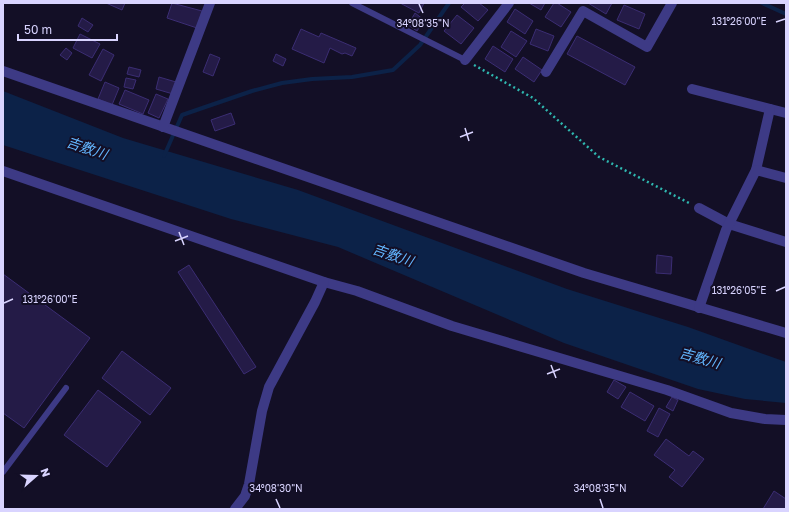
<svg xmlns="http://www.w3.org/2000/svg" width="789" height="512" viewBox="0 0 789 512" font-family="'Golos Text','Noto Sans JP',sans-serif">
	<style>
		.water { fill: #0c2248 }
		.lines { fill: none; stroke-linecap: round; stroke-linejoin: round }
		.stream { stroke: #0c2248; stroke-width: 4 }
		.building { fill: #241b47; stroke: #3b2d73 }
		.path { stroke: #2fb8b0; stroke-width: 2.5; stroke-dasharray: 2 3; stroke-linecap: butt }
		.service { stroke: #3d3a85; stroke-width: 6 }
		.minor { stroke: #3d3a85; stroke-width: 10 }
		.ticks { fill: none; stroke: #d9d4ff; stroke-width: 1.5 }
		.labels { text-anchor: middle; stroke-width: 4; stroke-linejoin: round; paint-order: stroke }
		.water-label { font-size: 14px; font-style: italic; fill: #62b6ff; stroke: #130f26 }
		.ticks-label { font-size: 10px; text-anchor: middle; fill: #d9d4ff; stroke: #130f26; stroke-width: 4; stroke-linejoin: round; paint-order: stroke }
	</style>
	<rect width="100%" height="100%" fill="#130f26"/>
	<path class="water" d="M3,91L123,138L298,190L567,289L688,327L786,362V403L745,399L698,389L564,343L338,247L231,219L3,145Z"/>
	<g class="lines">
		<g class="stream">
			<path d="M762,3L786,14"/>
			<path d="M164,156L182,115L252,91L282,83L312,79L352,77L393,70L420,45L449,3"/>
		</g>
	</g>
	<g class="building">
		<path d="M106,3H125L122,10Z"/>
		<path d="M172,3L202,11L197,28L167,18Z"/>
		<path d="M400,3H424L419,13Z"/>
		<path d="M465,3H479L488,10L478,21L461,7Z"/>
		<path d="M529,3H545L541,10Z"/>
		<path d="M554,3H557L571,12L561,27L545,17Z"/>
		<path d="M588,3H612L606,14Z"/>
		<path d="M624,5L645,14L639,29L617,20Z"/>
		<path d="M515,9L533,21L525,34L507,22Z"/>
		<path d="M415,13L424,20L417,31L408,25Z"/>
		<path d="M457,15L474,28L461,44L444,31Z"/>
		<path d="M82,18L93,25L88,32L78,26Z"/>
		<path d="M301,29L319,37L321,33L356,48L352,56L345,53L342,54L330,48L324,63L292,49Z"/>
		<path d="M536,29L554,36L548,51L530,44Z"/>
		<path d="M511,31L527,41L516,57L501,47Z"/>
		<path d="M80,34L100,44L92,58L73,48Z"/>
		<path d="M577,36L635,67L625,85L567,54Z"/>
		<path d="M493,46L513,59L505,72L485,59Z"/>
		<path d="M66,48L72,53L67,60L60,55Z"/>
		<path d="M103,49L114,55L101,81L89,75Z"/>
		<path d="M210,54L220,58L213,76L203,72Z"/>
		<path d="M276,54L286,59L283,66L273,61Z"/>
		<path d="M523,57L542,70L534,82L515,69Z"/>
		<path d="M129,67L141,70L139,77L127,74Z"/>
		<path d="M159,77L176,82L173,94L156,89Z"/>
		<path d="M126,78L136,80L133,89L124,87Z"/>
		<path d="M105,82L119,88L112,105L98,99Z"/>
		<path d="M125,90L149,100L143,114L119,104Z"/>
		<path d="M156,94L168,99L159,118L148,113Z"/>
		<path d="M231,113L235,124L215,131L211,120Z"/>
		<path d="M657,255L672,257L671,274L656,273Z"/>
		<path d="M189,265L256,367L244,374L178,272Z"/>
		<path d="M3,274L90,338L24,428L3,413Z"/>
		<path d="M122,351L171,388L150,415L102,378Z"/>
		<path d="M614,380L626,387L618,399L607,392Z"/>
		<path d="M98,390L141,422L107,467L64,435Z"/>
		<path d="M630,392L654,406L645,421L621,407Z"/>
		<path d="M672,397L678,400L673,411L666,407Z"/>
		<path d="M659,408L670,414L658,437L647,431Z"/>
		<path d="M666,439L689,456L693,451L704,459L682,487L669,477L675,470L654,455Z"/>
		<path d="M774,491L786,499V509H763Z"/>
	</g>
	<g class="lines">
		<path class="path" d="M474,65L533,98L599,157L689,203"/>
		<g class="service">
			<path d="M352,3L465,60"/>
			<path d="M3,472L66,388"/>
		</g>
		<g class="minor">
			<path d="M465,60L509,3"/>
			<path d="M3,71L584,273L786,333"/>
			<path d="M546,72L583,11L647,47L672,3"/>
			<path d="M692,89L786,113"/>
			<path d="M163,127L210,3"/>
			<path d="M756,170L770,109"/>
			<path d="M3,171L324,282L357,291L452,326L667,390L731,413L765,419L786,420"/>
			<path d="M699,208L729,224L786,242"/>
			<path d="M699,308L726,230L756,170L786,178"/>
			<path d="M235,509L245,496L249,484L262,411L269,387L315,302L324,282"/>
		</g>
	</g>
	<path class="ticks" d="M419,4L423,13M776,22L785,19M465,128L469,141M460,137L473,132M179,232L184,245M175,241L188,236M776,291L785,287M4,303L13,299M551,365L556,378M547,374L560,369M276,499L280,508M600,499L603,508"/>
	<g class="labels">
		<g class="water-label">
			<text transform="translate(87 148) rotate(19)" y="5">吉敷川</text>
			<text transform="translate(393 255) rotate(19)" y="5">吉敷川</text>
			<text transform="translate(700 358) rotate(16)" y="5">吉敷川</text>
		</g>
	</g>
	<g class="ticks-label">
		<text x="739" y="25">131°26'00"E</text>
		<text x="423" y="27">34°08'35"N</text>
		<text x="739" y="294">131°26'05"E</text>
		<text x="50" y="303">131°26'00"E</text>
		<text x="276" y="492">34°08'30"N</text>
		<text x="600" y="492">34°08'35"N</text>
	</g>
	<rect width="789" height="512" fill="none" stroke="#d9d4ff" stroke-width="8"/>
	<g transform="translate(36 476) rotate(70)" stroke="#130f26" stroke-width="3" paint-order="stroke">
	<path d="M0-3L7 15L0 10L-7 15Z" fill="#d9d4ff"/>
	<text y="-6" font-size="11" font-weight="bold" text-anchor="middle" fill="#d9d4ff">N</text>
	</g>
	<path d="M18 34v6h99v-6" fill="none" stroke="#d9d4ff" stroke-width="2"/>
	<text x="24" y="34" font-size="12" fill="#d9d4ff" stroke="#130f26" stroke-width="3" paint-order="stroke">50 m</text>
</svg>
